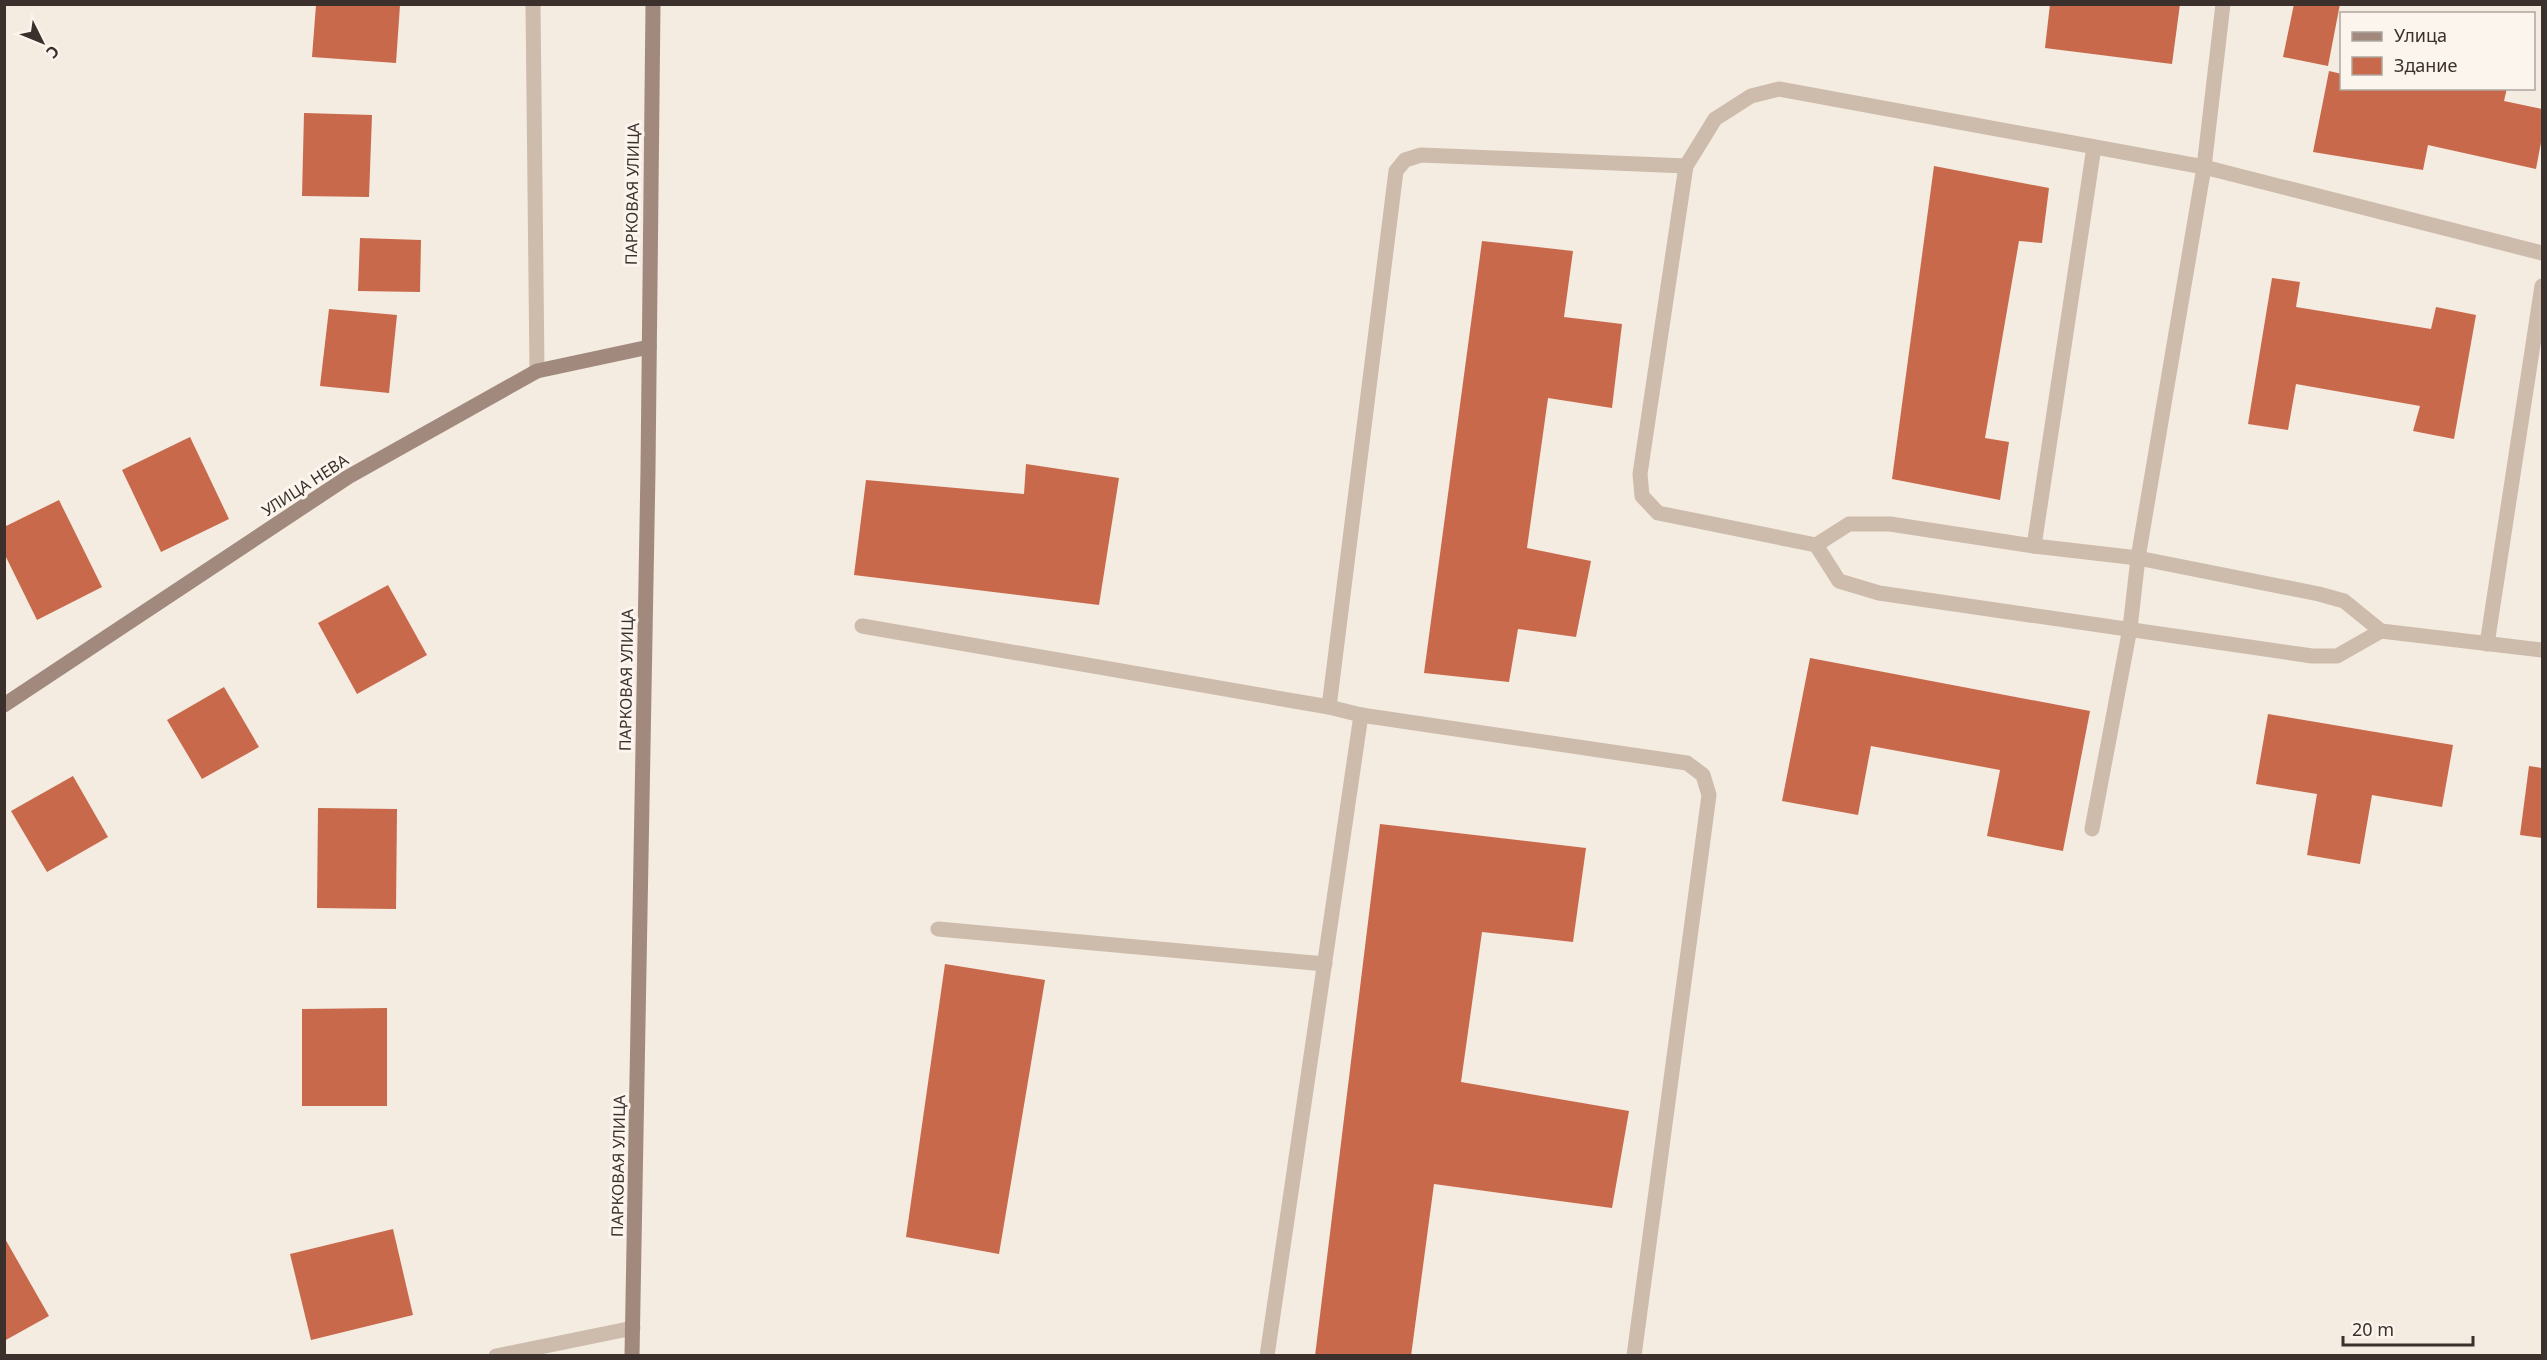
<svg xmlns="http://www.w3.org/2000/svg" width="2547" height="1360" viewBox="0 0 2547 1360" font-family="'Noto Sans',sans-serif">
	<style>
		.building { fill: #c8694b }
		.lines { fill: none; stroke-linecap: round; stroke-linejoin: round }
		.lane { stroke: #cdbbac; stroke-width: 15 }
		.street { stroke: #cdbbac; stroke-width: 15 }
		.secondary { stroke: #a18a7d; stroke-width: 15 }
		.labels { text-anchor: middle; stroke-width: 6; stroke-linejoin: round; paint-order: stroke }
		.street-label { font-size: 16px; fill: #3b302b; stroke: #fbf5ee }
	</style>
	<rect width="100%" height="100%" fill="#f4ebe1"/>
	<g class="building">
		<path d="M2050,4H2180L2172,64L2045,48Z"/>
		<path d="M2294,4H2340L2328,66L2283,57Z"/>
		<path d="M316,5H400L396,63L312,57Z"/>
		<path d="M2329,71L2342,74V88H2507L2504,101L2542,109V137L2536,169L2428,145L2423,170L2313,152Z"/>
		<path d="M304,113L372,115L369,197L302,196Z"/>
		<path d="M1934,166L2049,188L2042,243L2019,241L1985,438L2009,442L2000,500L1892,479Z"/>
		<path d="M360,238L421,240L420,292L358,291Z"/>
		<path d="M1482,241L1573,251L1564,317L1622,324L1612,408L1548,398L1527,548L1591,561L1576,637L1518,629L1509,682L1424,673Z"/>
		<path d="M2272,278L2300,282L2296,307L2431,329L2436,307L2476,315L2454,439L2413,431L2420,406L2296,384L2288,430L2248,424Z"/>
		<path d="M329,309L397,315L389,393L320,386Z"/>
		<path d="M190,437L229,519L161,552L122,470Z"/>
		<path d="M1026,464L1119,478L1099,605L854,575L866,480L1024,494Z"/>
		<path d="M59,500L102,587L37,620L4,553V527Z"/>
		<path d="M388,585L427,655L357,694L318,623Z"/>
		<path d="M1810,658L2090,711L2063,851L1987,836L2000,770L1871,746L1858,815L1782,801Z"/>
		<path d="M224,687L259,747L202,779L167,720Z"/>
		<path d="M2268,714L2453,745L2442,807L2372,795L2360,864L2307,855L2317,794L2256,784Z"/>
		<path d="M2529,766L2542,768V838L2520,835Z"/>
		<path d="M73,776L108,837L47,872L11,811Z"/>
		<path d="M318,808L397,809L396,909L317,908Z"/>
		<path d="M1380,824L1586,848L1573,942L1482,932L1461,1082L1629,1111L1612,1208L1434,1184L1411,1356H1315Z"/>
		<path d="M945,964L1045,980L999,1254L906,1237Z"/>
		<path d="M387,1008V1106H302V1009Z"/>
		<path d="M393,1229L413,1315L311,1340L290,1254Z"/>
		<path d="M4,1237L49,1316L4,1341Z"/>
	</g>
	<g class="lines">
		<g class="lane">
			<path d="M2542,253L2204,167L1779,89L1751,96L1715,119L1686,166L1640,474L1642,496L1658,513L1816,545L1849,524H1890L2034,546L2138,558L2319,594L2344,601L2381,631L2542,650"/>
			<path d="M1816,545L1839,581L1879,593L2312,656H2337L2381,631"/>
			<path d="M2034,546L2094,147"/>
			<path d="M862,626L1329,707L1361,715L1687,763L1703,775L1709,795L1634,1356"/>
			<path d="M2487,644L2542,286"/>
			<path d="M1329,707L1396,171L1405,160L1421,155L1686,166"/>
			<path d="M2092,829L2130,628L2138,558L2204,167L2223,4"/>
			<path d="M938,929L1325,964"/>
			<path d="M1267,1356L1361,715"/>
		</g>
		<g class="street">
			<path d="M533,4L537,371"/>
			<path d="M496,1356L633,1328"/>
		</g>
		<g class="secondary">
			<path d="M4,705L348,477L537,371L649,347"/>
			<path d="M632,1356L648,470L653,4"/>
		</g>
	</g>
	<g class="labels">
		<g class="street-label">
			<text transform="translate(632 194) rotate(-89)" y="6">ПАРКОВАЯ УЛИЦА</text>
			<text transform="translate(305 485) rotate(-33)" y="6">УЛИЦА НЕВА</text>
			<text transform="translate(626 680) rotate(-89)" y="6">ПАРКОВАЯ УЛИЦА</text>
			<text transform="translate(618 1166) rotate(-89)" y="6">ПАРКОВАЯ УЛИЦА</text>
		</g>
	</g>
	<rect width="2547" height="1360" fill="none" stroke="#3b302b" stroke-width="12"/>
	<rect x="2340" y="12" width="195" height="78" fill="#fbf5ee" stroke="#aea6a0" stroke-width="1.5"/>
	<rect x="2352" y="32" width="30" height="9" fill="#a18a7d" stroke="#aea6a0" stroke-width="1.5"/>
	<text x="2394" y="42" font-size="18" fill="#3b302b">Улица</text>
	<rect x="2352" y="57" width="30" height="18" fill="#c8694b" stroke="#aea6a0" stroke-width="1.5"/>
	<text x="2394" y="72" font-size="18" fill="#3b302b">Здание</text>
	<g transform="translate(42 42) rotate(133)" stroke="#fbf5ee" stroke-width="4.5" paint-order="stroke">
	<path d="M0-4.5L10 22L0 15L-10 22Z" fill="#3b302b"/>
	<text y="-9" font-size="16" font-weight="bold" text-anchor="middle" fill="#3b302b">С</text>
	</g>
	<path d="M2343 1336v9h130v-9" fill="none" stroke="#3b302b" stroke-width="3"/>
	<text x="2352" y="1336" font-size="18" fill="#3b302b" stroke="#fbf5ee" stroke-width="4.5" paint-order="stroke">20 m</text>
</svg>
